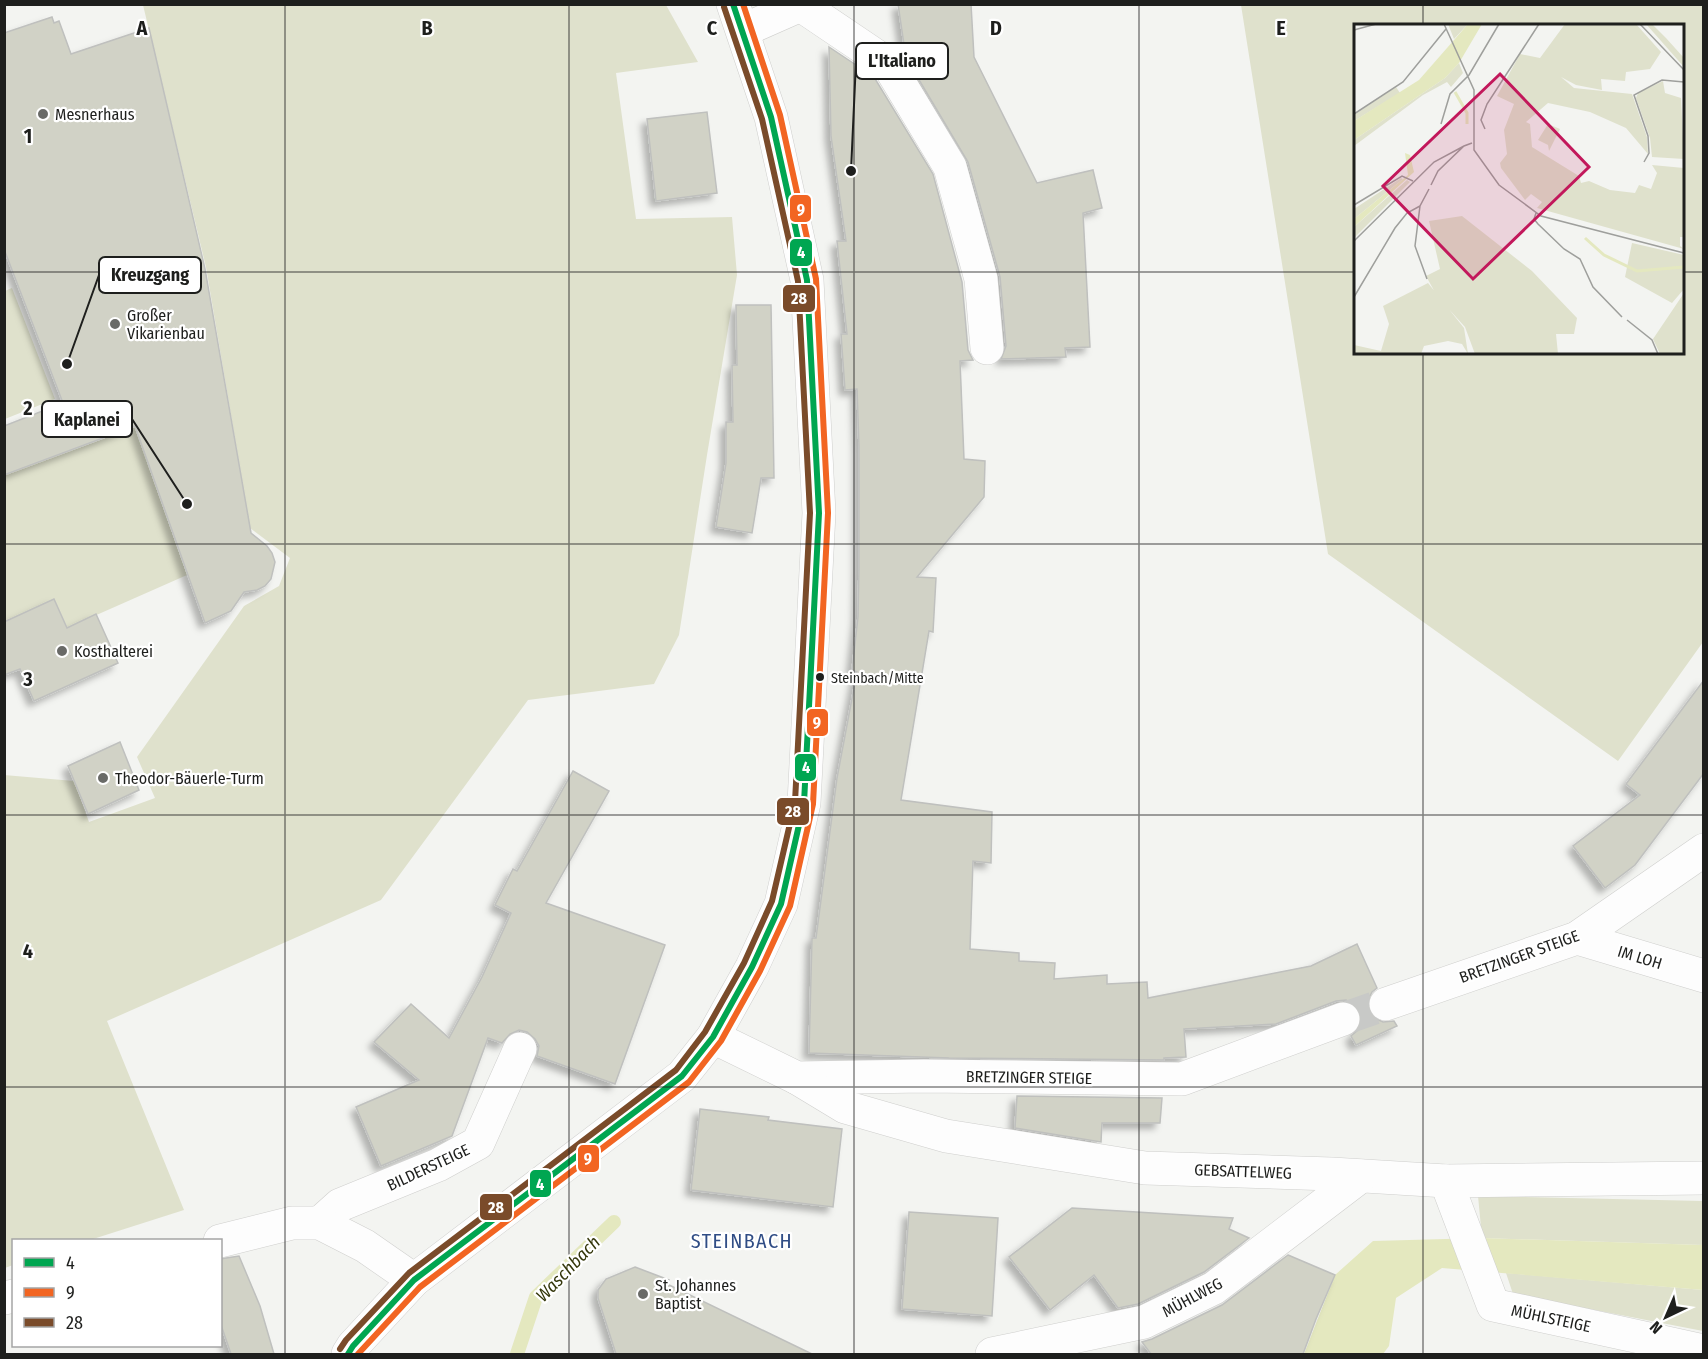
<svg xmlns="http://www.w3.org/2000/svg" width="1708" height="1359" viewBox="0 0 1708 1359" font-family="'Fira Sans Condensed',sans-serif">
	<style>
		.green { fill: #dfe1cc; fill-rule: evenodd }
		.water { fill: #e4e8bf }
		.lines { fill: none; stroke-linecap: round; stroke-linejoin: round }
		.stream { stroke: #e4e8bf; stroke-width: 14 }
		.building { fill: #d1d2c6; stroke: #bfc0be; stroke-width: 1.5; filter: url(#shadow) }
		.minor-tunnel { stroke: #c8c9c7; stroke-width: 33; stroke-dasharray: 33 16; stroke-linecap: butt }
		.minor-casing { stroke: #cfcfcd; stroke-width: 34 }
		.major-casing { stroke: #cfcfcd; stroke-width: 34 }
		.minor { stroke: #fdfdfd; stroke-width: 33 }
		.major { stroke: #fdfdfd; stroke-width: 33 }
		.bus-1-casing { stroke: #fff; stroke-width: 10 }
		.bus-2-casing { stroke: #fff; stroke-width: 10 }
		.bus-3-casing { stroke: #fff; stroke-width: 10 }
		.bus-1 { stroke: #00a651; stroke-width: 6 }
		.bus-2 { stroke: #f26522; stroke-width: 6 }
		.bus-3 { stroke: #7a4b2a; stroke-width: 6 }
		.grid { fill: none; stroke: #1e1f1d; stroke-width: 1.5; stroke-opacity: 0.55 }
		.poi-dot { fill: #696a67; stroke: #fff; stroke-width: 2 }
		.bus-dot { fill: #1e1f1d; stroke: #fff; stroke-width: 2 }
		.labels { text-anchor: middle; stroke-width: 4.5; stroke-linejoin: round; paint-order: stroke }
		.bus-label { font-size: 14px; fill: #1e1f1d; stroke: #fff; text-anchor: start }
		.poi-label { font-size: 16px; fill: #1e1f1d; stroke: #fff; text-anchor: start }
		.street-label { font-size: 16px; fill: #1e1f1d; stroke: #fff }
		.water-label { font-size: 18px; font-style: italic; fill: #34370b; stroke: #fff }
		.quarter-label { font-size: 20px; letter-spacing: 1.5px; fill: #304d85; stroke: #fff }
		.inset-river { fill: none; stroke: #e4e8bf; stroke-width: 3 }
		.inset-road { fill: none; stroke: #9e9f9c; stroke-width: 1.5 }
		.view { fill: #c2185b; fill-opacity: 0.15; stroke: #c2185b; stroke-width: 3 }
		.inset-edge { fill: none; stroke: #1e1f1d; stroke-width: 3 }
		.grid-label { font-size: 20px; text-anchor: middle; font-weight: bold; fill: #1e1f1d; stroke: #fff; stroke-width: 4.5; stroke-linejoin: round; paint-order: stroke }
		.leader { fill: none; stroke: #1e1f1d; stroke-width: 2 }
		.callout-dot { fill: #1e1f1d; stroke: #fff; stroke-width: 2 }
		.callout { fill: #fff; stroke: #1e1f1d; stroke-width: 2 }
		.callout-label { font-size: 18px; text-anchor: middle; font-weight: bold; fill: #1e1f1d }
		.line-badge { stroke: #fff; stroke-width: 2 }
		.badge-label { font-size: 16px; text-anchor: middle; font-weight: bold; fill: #fff }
	</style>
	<defs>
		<filter id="shadow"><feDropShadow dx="-5.5" dy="5.5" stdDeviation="3" flood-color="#0004"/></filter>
	</defs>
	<rect width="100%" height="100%" fill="#f3f4f1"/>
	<g class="green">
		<path d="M143,5H666L698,62L616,73L636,219L732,217L737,275L707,455L679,635L654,684L528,700L381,900L107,1021L184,1210L90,1240H14L13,1265L5,1268L4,775L74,781L89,822L155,798L137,757L244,606L279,586L290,558L250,528L206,267Z"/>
		<path d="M1241,5H1703V642L1618,761L1328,554ZM1356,26H1682V352H1356Z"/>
		<path d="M12,288L55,399L5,419V291Z"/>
		<path d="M189,407L201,443L147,462L187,575L67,628L54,599L5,622V475Z"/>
		<path d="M1478,1196L1703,1201V1245L1482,1238Z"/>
		<path d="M1506,1273L1703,1290V1331L1513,1294Z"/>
	</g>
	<path class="water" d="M1482,1238L1703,1245V1290L1442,1268L1396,1298L1389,1346L1383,1354H1304L1335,1275L1373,1241Z"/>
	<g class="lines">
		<path class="stream" d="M517,1354L536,1297L614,1222"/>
	</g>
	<g class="building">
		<path d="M898,4H971L974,57L1037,183L1093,170L1102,208L1083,213L1090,347L1065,348L1066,357L1001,359L1006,346L1000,277L968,162L906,58Z"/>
		<path d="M52,17L54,23L59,21L71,54L149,28L205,269L251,533L267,546L272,553L275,562L271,579L265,586L257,590L244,592L231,611L205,623L135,426L4,475V426L63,403L4,249V33Z"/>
		<path d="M829,47L874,77L933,174L962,282L968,350L973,360L960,361L964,459L985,461L984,497L917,577L936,578L933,632L929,631L901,800L992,812L991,863L973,861L970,949L1019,953V961L1055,963L1054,979L1107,975V984L1147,982L1148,998L1311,966L1357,944L1377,988L1372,992L1368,1000L1369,1011L1374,1018L1383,1022L1394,1021L1397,1026L1356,1045L1351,1036L1358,1030L1361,1023V1013L1355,1005L1346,1000L1336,1001L1276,1024L1184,1029L1186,1057L1164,1058V1060L949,1058L809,1053L812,938H816L837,778L857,672L852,670L858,617L859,567V447L857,389L845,390L841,334H847L837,241H846L831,136Z"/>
		<path d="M707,112L717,193L656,201L647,119Z"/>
		<path d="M736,305H771L774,478H761L752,533L716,527L726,463V422H733L732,365H737Z"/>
		<path d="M54,599L67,628L96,614L118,663L34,701L20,669L4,675V622Z"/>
		<path d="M1704,680V773L1635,865L1605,888L1573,846L1640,795L1626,784Z"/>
		<path d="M120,742L139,790L88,814L68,766Z"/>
		<path d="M573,771L609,791L546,903L665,945L615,1084L537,1056L539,1046L535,1039L527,1032L519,1030L510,1034L502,1043L488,1038L452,1136L381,1166L356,1107L419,1080L374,1042L411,1004L449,1038L482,977L511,913L495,905L513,869L517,871Z"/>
		<path d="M1017,1096L1162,1098L1160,1123H1102L1101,1142L1015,1128Z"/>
		<path d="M700,1109L769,1117L768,1120L842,1129L833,1207L691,1190Z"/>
		<path d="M1072,1208L1233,1218L1229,1229L1249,1238L1204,1272L1138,1304L1118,1308L1094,1275L1050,1310L1009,1257Z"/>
		<path d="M909,1212L998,1218L992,1316L902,1309Z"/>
		<path d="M1288,1255L1335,1275L1316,1319L1303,1354H1151L1142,1342L1152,1339L1222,1305Z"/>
		<path d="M239,1256L260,1306L274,1354H231L220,1322V1259Z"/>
		<path d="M635,1267L669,1280L667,1284L812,1354H616L598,1298V1290L606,1279Z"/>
	</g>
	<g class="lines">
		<path class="minor-tunnel" d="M1343,1019L1386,1004"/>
		<defs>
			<g id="minor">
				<path d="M802,6L888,64L950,167L981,279L987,348"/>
				<path d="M744,30L803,4"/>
				<path d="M1577,938L1704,976"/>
				<path d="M1386,1004L1577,938L1704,850"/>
				<path d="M713,1037L797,1078L924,1076L1182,1079L1343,1019"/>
				<path d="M797,1078L845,1107L946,1136L1145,1168L1332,1174L1446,1181L1704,1178"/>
				<path d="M1446,1181L1493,1305L1704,1351"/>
				<path d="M320,1223L340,1205L438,1165L478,1143L520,1049"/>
				<path d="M220,1241L292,1223H320L365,1246L414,1280"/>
				<path d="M4,1298L14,1296"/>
				<path d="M992,1354L1144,1322L1214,1288L1361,1176"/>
			</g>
			<path id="major" d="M348,1354L353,1346L414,1280L682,1076L713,1037L752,967L781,904L804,803L819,513L807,280L771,117L733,4"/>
		</defs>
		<use href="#minor" class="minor-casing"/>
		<use href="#major" class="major-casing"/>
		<use href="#minor" class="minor"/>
		<use href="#major" class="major"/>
		<defs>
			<path id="bus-1" d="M348,1354L353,1346L414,1280L682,1076L713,1037L752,967L781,904L804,803L819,513L807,280L771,117L733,4"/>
			<path id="bus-2" d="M358,1354L420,1287L689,1082L721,1041L760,971L790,906L813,804L828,513L816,279L780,115L743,4"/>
			<path id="bus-3" d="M340,1349L346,1340L409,1273L676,1070L705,1032L744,963L772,901L795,802L810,513L798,281L762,119L724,7"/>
		</defs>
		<use href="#bus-1" class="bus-1-casing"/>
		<use href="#bus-2" class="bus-2-casing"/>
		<use href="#bus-3" class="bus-3-casing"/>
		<use href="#bus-1" class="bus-1"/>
		<use href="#bus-2" class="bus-2"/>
		<use href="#bus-3" class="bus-3"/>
	</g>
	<path class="grid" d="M285,4V1354M569,4V1354M854,4V1354M1139,4V1354M1423,4V26M4,272H1356M1682,272H1704M1423,352V1354M4,544H1704M4,815H1704M4,1087H1704"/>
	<g class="poi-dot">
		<circle cx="43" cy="114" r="6"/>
		<circle cx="115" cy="324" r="6"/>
		<circle cx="62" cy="651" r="6"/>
		<circle cx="103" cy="778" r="6"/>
		<circle cx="643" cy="1294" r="6"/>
	</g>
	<circle class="bus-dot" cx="820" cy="677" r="5"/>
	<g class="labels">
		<g class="bus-label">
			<text x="831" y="683">Steinbach/Mitte</text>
		</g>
		<g class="poi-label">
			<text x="55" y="120">Mesnerhaus</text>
			<text x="127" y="321">Großer<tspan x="127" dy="18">Vikarienbau</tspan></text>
			<text x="74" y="657">Kosthalterei</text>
			<text x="115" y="784">Theodor-Bäuerle-Turm</text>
			<text x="655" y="1291">St. Johannes<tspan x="655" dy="18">Baptist</tspan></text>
		</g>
		<g class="street-label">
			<text transform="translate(1519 956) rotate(-20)" y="6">BRETZINGER STEIGE</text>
			<text transform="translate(1640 957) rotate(17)" y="6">IM LOH</text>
			<text transform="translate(1029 1077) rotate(1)" y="6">BRETZINGER STEIGE</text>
			<text transform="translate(428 1167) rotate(-25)" y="6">BILDERSTEIGE</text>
			<text transform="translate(1243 1171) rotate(2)" y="6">GEBSATTELWEG</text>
			<text transform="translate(1192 1297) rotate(-28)" y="6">MÜHLWEG</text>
			<text transform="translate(1551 1318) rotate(12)" y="6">MÜHLSTEIGE</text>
		</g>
		<g class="water-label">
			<text transform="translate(568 1269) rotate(-46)" y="6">Waschbach</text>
		</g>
		<g class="quarter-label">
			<text x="742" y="1248">STEINBACH</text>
		</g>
	</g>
	<g transform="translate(1354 24)">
		<rect width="330" height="330" fill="#f3f4f1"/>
		<path d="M94,0H114L100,15ZM211,0H282L307,28L296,45L272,48L271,57L247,55L248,66L222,61L207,53L220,64L278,70L293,113L294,130L272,104L236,88L194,79L172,98L176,100L178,123L225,152L227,159L235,157L256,166L281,169L285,161L297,165L303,149L298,141L330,144V213H326V222L330,225L183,184L188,178L177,170L171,176L147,144L146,139L153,130L150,106L160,80L143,72L166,30L186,34ZM292,0H298L312,14L330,34V43ZM105,39L109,49L97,63L93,58L69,71L0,122V116L91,54ZM309,57L311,69L327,74L330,135L298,133L296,114L282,74L284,69ZM42,63L46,69L0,97V91ZM194,100L206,105L195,127L194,121L184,116ZM47,154L49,155L0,195V185ZM53,156L56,158L0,214V203ZM108,192L178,247L223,294L220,310H202L204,330H121L111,303L83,272L72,252L86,245L75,197ZM278,219L330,231V265L318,279L271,253ZM74,259L110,304L114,330L108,320L94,317L70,322L67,330H0V321L27,327L35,300L29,282ZM330,269V330H306L299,315Z" fill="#dfe1cc"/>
		<path d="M114,0H128L105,39L91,54L0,116V97L65,56ZM51,129L56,131L60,148L0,203V195L54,151Z" fill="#e4e8bf"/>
		<path class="inset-river" d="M101,68L113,89V100M231,214L250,231L283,247L330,243"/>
		<path class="inset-road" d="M90,0L120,66V126L145,161L187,192L330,229M286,0L330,46M0,6L22,0M0,90L49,58L92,5M87,100L96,70L115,51L145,0M131,105L127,96L133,80L185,0M290,138L295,129L294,112L280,71L308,56L330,58M77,161L84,147L110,122L118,119M0,181L48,152L59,157M182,189L180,195L184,200L210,225L226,235L239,263L268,293M0,217L80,138L110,122M73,255L61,222L66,182L75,165M0,273L41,204L53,189L66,182M273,296L298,316L304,330"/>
		<path class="view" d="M146,50L235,143L119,255L29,162Z"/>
		<rect width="330" height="330" class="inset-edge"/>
	</g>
	<g class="grid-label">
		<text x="142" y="35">A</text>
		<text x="427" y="35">B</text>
		<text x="712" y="35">C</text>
		<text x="996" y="35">D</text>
		<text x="1281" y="35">E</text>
		<text x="28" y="143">1</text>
		<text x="28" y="415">2</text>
		<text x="28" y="686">3</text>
		<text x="28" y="958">4</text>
	</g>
	<path class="leader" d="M851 171L856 61M67 364L99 275M187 504L132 419"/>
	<g class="callout-dot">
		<circle cx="851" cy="171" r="6"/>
		<circle cx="67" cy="364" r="6"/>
		<circle cx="187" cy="504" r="6"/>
	</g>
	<g class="callout">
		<rect x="856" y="43" width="92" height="36" rx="6"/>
		<rect x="99" y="257" width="102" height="36" rx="6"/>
		<rect x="42" y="401" width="90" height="36" rx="6"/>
	</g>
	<g class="callout-label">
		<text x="902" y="67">L'Italiano</text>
		<text x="150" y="281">Kreuzgang</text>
		<text x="87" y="426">Kaplanei</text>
	</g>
	<g class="line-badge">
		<rect x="789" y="194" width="23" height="29" rx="6" fill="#f26522"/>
		<rect x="789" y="238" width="24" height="29" rx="6" fill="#00a651"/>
		<rect x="782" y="284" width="34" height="29" rx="6" fill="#7a4b2a"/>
		<rect x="806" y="708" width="23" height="29" rx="6" fill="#f26522"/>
		<rect x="794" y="753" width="23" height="29" rx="6" fill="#00a651"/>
		<rect x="776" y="797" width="34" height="29" rx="6" fill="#7a4b2a"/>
		<rect x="577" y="1144" width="23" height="29" rx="6" fill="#f26522"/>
		<rect x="529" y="1169" width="23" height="29" rx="6" fill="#00a651"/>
		<rect x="479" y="1193" width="34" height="28" rx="6" fill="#7a4b2a"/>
	</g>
	<g class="badge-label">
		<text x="801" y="215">9</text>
		<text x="801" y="258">4</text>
		<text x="799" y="304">28</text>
		<text x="817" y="728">9</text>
		<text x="806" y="773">4</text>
		<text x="793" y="817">28</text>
		<text x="588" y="1164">9</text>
		<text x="540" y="1190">4</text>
		<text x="496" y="1213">28</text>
	</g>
	<rect width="1708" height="1359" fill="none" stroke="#1e1f1d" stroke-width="12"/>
	<rect x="12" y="1239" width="210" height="108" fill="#ffffff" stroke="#a5a5a5" stroke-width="1.5"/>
	<rect x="24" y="1258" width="30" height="9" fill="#00a651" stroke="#a5a5a5" stroke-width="1.5"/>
	<text x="66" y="1269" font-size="18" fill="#1e1f1d">4</text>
	<rect x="24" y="1288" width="30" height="9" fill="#f26522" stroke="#a5a5a5" stroke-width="1.5"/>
	<text x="66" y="1299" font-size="18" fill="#1e1f1d">9</text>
	<rect x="24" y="1318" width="30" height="9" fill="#7a4b2a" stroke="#a5a5a5" stroke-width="1.5"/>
	<text x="66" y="1329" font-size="18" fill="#1e1f1d">28</text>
	<g transform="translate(1666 1317) rotate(224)" stroke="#ffffff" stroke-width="4.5" paint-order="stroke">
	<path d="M0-4.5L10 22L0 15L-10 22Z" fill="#1e1f1d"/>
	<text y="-9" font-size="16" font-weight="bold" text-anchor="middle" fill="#1e1f1d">N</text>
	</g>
</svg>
